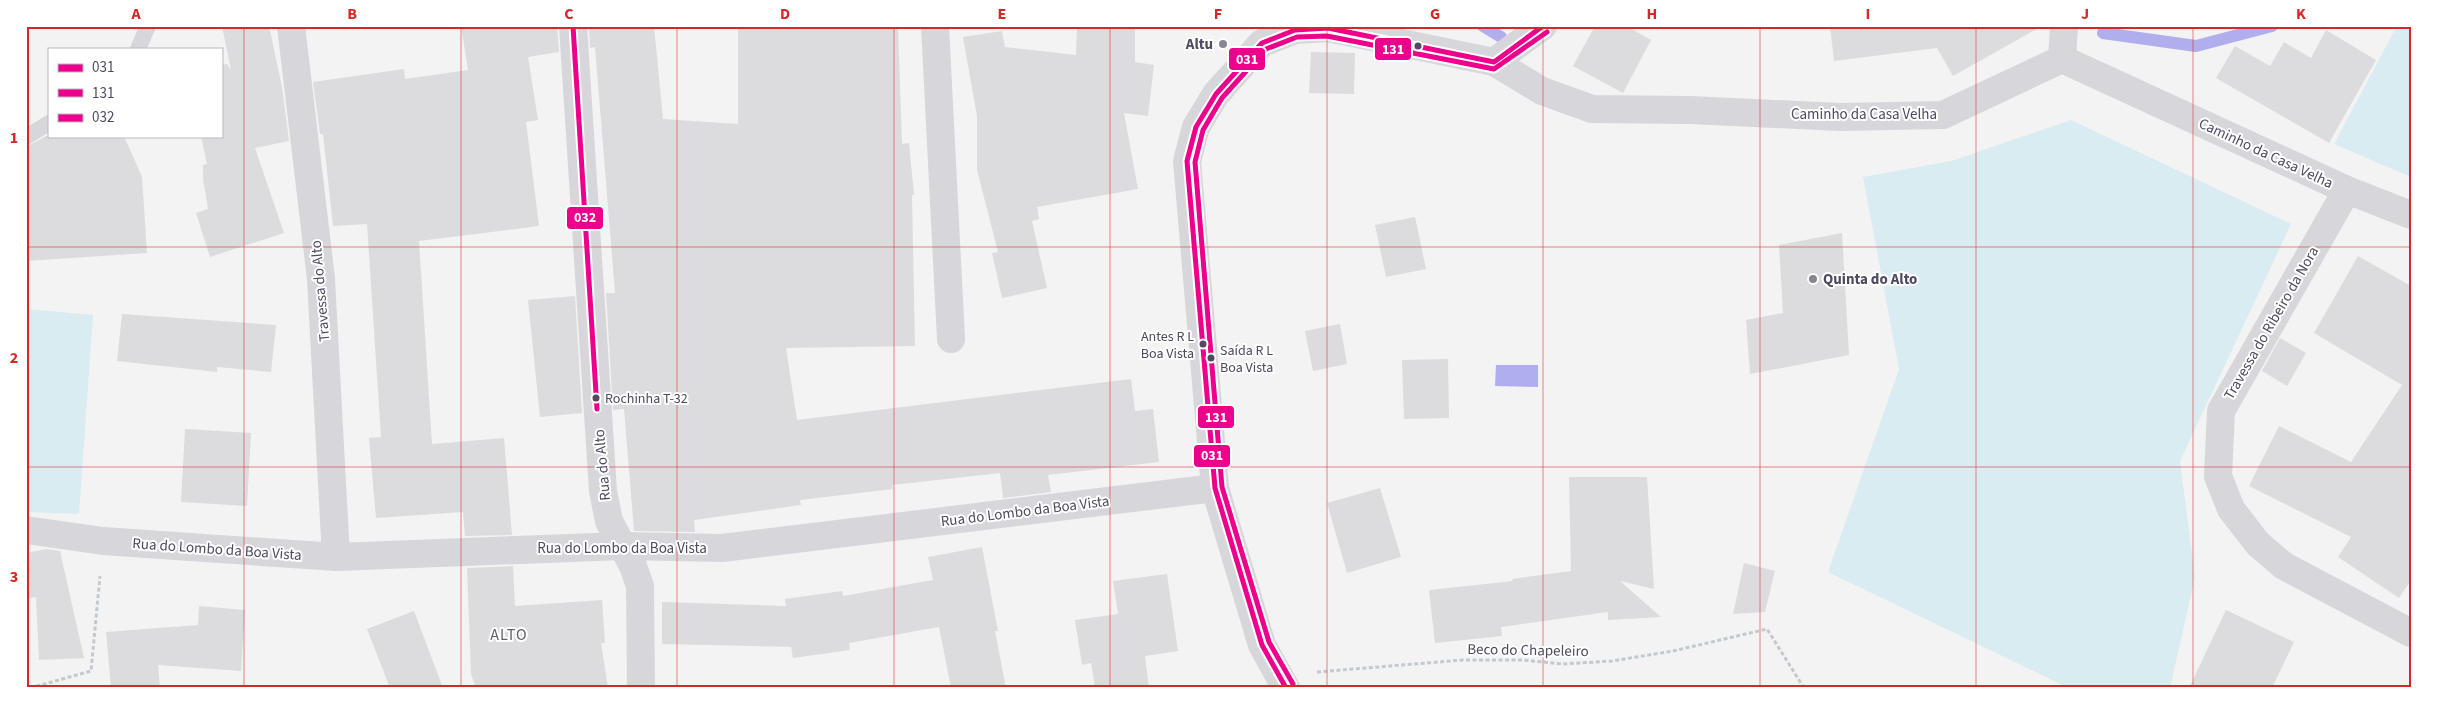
<svg xmlns="http://www.w3.org/2000/svg" width="2437" height="714" viewBox="0 0 2437 714" font-family="'Source Sans 3',sans-serif">
	<style>
		.green { fill: #d9ecf1 }
		.water { fill: #b0aeed }
		.lines { fill: none; stroke-linecap: round; stroke-linejoin: round }
		.stream { stroke: #b0aeed; stroke-width: 12 }
		.building { fill: #dcdcde }
		.path { stroke: #c3c9ce; stroke-width: 3; stroke-dasharray: 4 2.5; stroke-linecap: butt }
		.service { stroke: #d7d6da; stroke-width: 16 }
		.minor { stroke: #d7d6da; stroke-width: 28 }
		.tertiary { stroke: #d7d6da; stroke-width: 28 }
		.bus-1-casing { stroke: #fff; stroke-width: 9 }
		.bus-2-casing { stroke: #fff; stroke-width: 9 }
		.bus-3-casing { stroke: #fff; stroke-width: 9 }
		.bus-1 { stroke: #ec008c; stroke-width: 5 }
		.bus-2 { stroke: #ec008c; stroke-width: 5 }
		.bus-3 { stroke: #ec008c; stroke-width: 5 }
		.grid { fill: none; stroke: #d62828; stroke-width: 1; stroke-opacity: 0.55 }
		.poi-dot { fill: #898593; stroke: #fff; stroke-width: 2 }
		.bus-dot { fill: #504a5f; stroke: #fff; stroke-width: 2 }
		.labels { text-anchor: middle; stroke-width: 4; stroke-linejoin: round; paint-order: stroke }
		.bus-label { font-size: 14px; fill: #504a5f; stroke: #fff; text-anchor: start }
		.poi-label { font-size: 15px; font-weight: bold; fill: #504a5f; stroke: #fff; text-anchor: end }
		.street-label { font-size: 15px; fill: #504a5f; stroke: #fff }
		.neighbourhood-label { font-size: 16px; letter-spacing: 1px; fill: #615e67; stroke: #fff }
		.line-badge { stroke: #fff; stroke-width: 2 }
		.badge-label { font-size: 14px; text-anchor: middle; font-weight: bold; fill: #fff }
		.neatline { fill: none; stroke: #d62828; stroke-width: 2 }
		.grid-label { font-size: 16px; text-anchor: middle; font-weight: bold; fill: #d62828 }
	</style>
	<rect width="100%" height="100%" fill="#f3f3f3"/>
	<g class="green">
		<path d="M2397,26H2411V177L2334,144Z"/>
		<path d="M2071,120L2291,224L2180,461L2195,577L2170,688H2069L1828,572L1899,369L1863,177L1951,161Z"/>
		<path d="M26,309L93,315L79,514L26,512Z"/>
	</g>
	<path class="water" d="M1496,365H1538V387L1495,386Z"/>
	<g class="lines">
		<g class="stream">
			<path d="M1483,26L1501,37"/>
			<path d="M2103,33L2196,46L2272,26"/>
		</g>
	</g>
	<g class="building">
		<path d="M222,26H269L282,87L289,141L255,148L284,233L210,257L196,213L208,209L203,179V165L207,164L201,136H221V65L227,64L231,70Z"/>
		<path d="M461,26H557L559,52L528,57L538,120L526,122L539,226L419,241L432,444L504,438L512,535L465,536L463,512L376,518L369,438L381,437L367,224L333,226L323,134H320L313,82L404,69L405,79L468,70Z"/>
		<path d="M589,26H654L663,119L738,124V28L898,26L902,144L909,143L914,195H912L915,346L786,348L797,420L1131,379L1135,411L1153,409L1159,462L1048,475L1051,492L1003,498L1000,473L892,485L893,489L800,500L801,505L694,520L695,532L634,531L624,409L613,410L606,293H615L595,47L590,48Z"/>
		<path d="M1077,26H1135V62L1154,65L1148,116L1124,113L1138,189L1037,207L1039,219L1032,221L1047,288L1002,298L992,253L998,252L977,170V116L963,37L1002,31L1005,47L1076,55Z"/>
		<path d="M1595,26H1626L1651,40L1623,93L1573,66Z"/>
		<path d="M1830,26H2042L1953,76L1937,48L1834,61Z"/>
		<path d="M2326,30L2376,60L2329,143L2216,78L2235,46L2270,66L2284,42L2311,58Z"/>
		<path d="M1311,52L1355,53L1354,94L1309,93Z"/>
		<path d="M46,136H124L142,177L147,253L26,261V147Z"/>
		<path d="M1415,217L1426,269L1386,277L1375,225Z"/>
		<path d="M1842,233L1849,355L1750,374L1746,320L1783,313L1779,245Z"/>
		<path d="M2358,256L2411,286V580L2399,598L2338,557L2351,537L2249,486L2279,426L2351,462L2402,385L2314,333Z"/>
		<path d="M575,296L582,413L540,417L528,300Z"/>
		<path d="M122,314L276,325L271,372L217,367V372L117,361Z"/>
		<path d="M1340,324L1347,364L1313,371L1305,331Z"/>
		<path d="M2280,338L2306,353L2287,386L2262,371Z"/>
		<path d="M1448,359L1449,418L1404,419L1402,360Z"/>
		<path d="M185,429L251,433L247,506L181,502Z"/>
		<path d="M1569,477H1647L1654,589L1620,581L1661,617L1608,620V612L1501,627L1502,636L1435,643L1429,590L1513,581L1512,579L1571,571Z"/>
		<path d="M1380,488L1401,557L1347,573L1327,503Z"/>
		<path d="M982,547L998,631H995L1006,688H951L939,627L849,643L850,650L793,658L791,647L662,644V602L786,606L785,599L842,591L843,596L933,580L928,557Z"/>
		<path d="M46,549L60,551L84,658L39,660L36,597L26,599V553Z"/>
		<path d="M1744,563L1775,571L1765,612L1733,614Z"/>
		<path d="M513,566L515,606L602,600L605,643H601L608,688H476L471,674L467,568Z"/>
		<path d="M1167,574L1178,651L1145,656L1149,688H1095L1091,663L1082,665L1075,620L1118,614L1113,581Z"/>
		<path d="M199,606L245,610L241,671L158,665L160,688H111L106,632L198,625Z"/>
		<path d="M2226,610L2294,642L2272,688H2189Z"/>
		<path d="M414,611L443,688H390L367,629Z"/>
	</g>
	<g class="lines">
		<g class="path">
			<path d="M1317,672L1463,660H1523L1563,664L1612,661L1673,651L1767,629L1804,688"/>
			<path d="M30,688L91,671L100,576"/>
		</g>
		<g class="service">
			<path d="M138,49L148,26"/>
			<path d="M26,137L49,123"/>
		</g>
		<g class="minor">
			<path d="M291,26L321,279L336,557"/>
			<path d="M573,26L603,491L609,521L633,566L640,586L641,688"/>
			<path d="M935,26L951,339"/>
			<path d="M2062,59L2064,26"/>
			<path d="M1494,62L1542,91L1592,109L1690,110L1840,117L1943,115L2062,59L2347,190L2411,215"/>
			<path d="M2347,190L2221,411L2218,476L2231,509L2258,544L2284,566L2411,633"/>
			<path d="M26,530L103,541L336,557L622,546L722,548L1215,488"/>
		</g>
		<path class="tertiary" d="M1286,688L1262,645L1215,488L1187,161L1196,127L1216,94L1262,43L1295,30L1328,28L1494,62L1543,26"/>
		<defs>
			<path id="bus-1" d="M1286,688L1262,645L1215,488L1187,161L1196,127L1216,94L1262,43L1295,30L1328,28L1494,62L1543,26"/>
			<path id="bus-2" d="M1293,684L1269,642L1222,487L1195,162L1203,130L1222,98L1266,49L1297,37L1327,36L1494,69L1547,32"/>
			<path id="bus-3" d="M573,26L597,409"/>
		</defs>
		<use href="#bus-1" class="bus-1-casing"/>
		<use href="#bus-2" class="bus-2-casing"/>
		<use href="#bus-3" class="bus-3-casing"/>
		<use href="#bus-1" class="bus-1"/>
		<use href="#bus-2" class="bus-2"/>
		<use href="#bus-3" class="bus-3"/>
	</g>
	<path class="grid" d="M244,26V688M461,26V688M677,26V688M894,26V688M1110,26V688M1327,26V688M1543,26V688M1760,26V688M1976,26V688M2193,26V688M26,247H2411M26,467H2411"/>
	<g class="poi-dot">
		<circle cx="1223" cy="44" r="5"/>
		<circle cx="1813" cy="279" r="5"/>
	</g>
	<g class="bus-dot">
		<circle cx="1418" cy="46" r="4.5"/>
		<circle cx="1203" cy="344" r="4.5"/>
		<circle cx="1211" cy="358" r="4.5"/>
		<circle cx="596" cy="398" r="4.5"/>
	</g>
	<g class="labels">
		<g class="bus-label">
			<text x="1194" y="341" text-anchor="end">Antes R L<tspan x="1194" dy="17">Boa Vista</tspan></text>
			<text x="1220" y="355">Saída R L<tspan x="1220" dy="17">Boa Vista</tspan></text>
			<text x="605" y="403">Rochinha T-32</text>
		</g>
		<g class="poi-label">
			<text x="1213" y="49">Altu</text>
			<text x="1823" y="284" text-anchor="start">Quinta do Alto</text>
		</g>
		<g class="street-label">
			<text x="1864" y="119">Caminho da Casa Velha</text>
			<text transform="translate(2266 153) rotate(25)" y="5">Caminho da Casa Velha</text>
			<text transform="translate(320 291) rotate(-95)" y="5">Travessa do Alto</text>
			<text transform="translate(2271 323) rotate(-60)" y="5">Travessa do Ribeiro da Nora</text>
			<text transform="translate(602 465) rotate(-95)" y="5">Rua do Alto</text>
			<text transform="translate(1025 511) rotate(-7)" y="5">Rua do Lombo da Boa Vista</text>
			<text x="622" y="553">Rua do Lombo da Boa Vista</text>
			<text transform="translate(217 549) rotate(4)" y="5">Rua do Lombo da Boa Vista</text>
			<text transform="translate(1528 650) rotate(1)" y="5">Beco do Chapeleiro</text>
		</g>
		<g class="neighbourhood-label">
			<text x="509" y="640">ALTO</text>
		</g>
	</g>
	<g class="line-badge">
		<rect x="1374" y="37" width="38" height="24" rx="5" fill="#ec008c"/>
		<rect x="1228" y="47" width="38" height="24" rx="5" fill="#ec008c"/>
		<rect x="566" y="206" width="38" height="24" rx="5" fill="#ec008c"/>
		<rect x="1197" y="405" width="38" height="24" rx="5" fill="#ec008c"/>
		<rect x="1193" y="444" width="38" height="24" rx="5" fill="#ec008c"/>
	</g>
	<g class="badge-label">
		<text x="1393" y="54">131</text>
		<text x="1247" y="64">031</text>
		<text x="585" y="222">032</text>
		<text x="1216" y="422">131</text>
		<text x="1212" y="460">031</text>
	</g>
	<rect width="2437" height="714" fill="none" stroke="#ffffff" stroke-width="55"/>
	<rect x="48" y="48" width="175" height="90" fill="#ffffff" stroke="#b9b7bf"/>
	<rect x="58" y="64" width="25" height="8" fill="#ec008c" stroke="#b9b7bf"/>
	<text x="92" y="72" font-size="15" fill="#504a5f">031</text>
	<rect x="58" y="89" width="25" height="8" fill="#ec008c" stroke="#b9b7bf"/>
	<text x="92" y="98" font-size="15" fill="#504a5f">131</text>
	<rect x="58" y="114" width="25" height="8" fill="#ec008c" stroke="#b9b7bf"/>
	<text x="92" y="122" font-size="15" fill="#504a5f">032</text>
	<rect x="28" y="28" width="2382" height="658" class="neatline"/>
	<g class="grid-label">
		<text x="136" y="19">A</text>
		<text x="352" y="19">B</text>
		<text x="569" y="19">C</text>
		<text x="785" y="19">D</text>
		<text x="1002" y="19">E</text>
		<text x="1218" y="19">F</text>
		<text x="1435" y="19">G</text>
		<text x="1652" y="19">H</text>
		<text x="1868" y="19">I</text>
		<text x="2085" y="19">J</text>
		<text x="2301" y="19">K</text>
		<text x="14" y="143">1</text>
		<text x="14" y="363">2</text>
		<text x="14" y="582">3</text>
	</g>
</svg>
